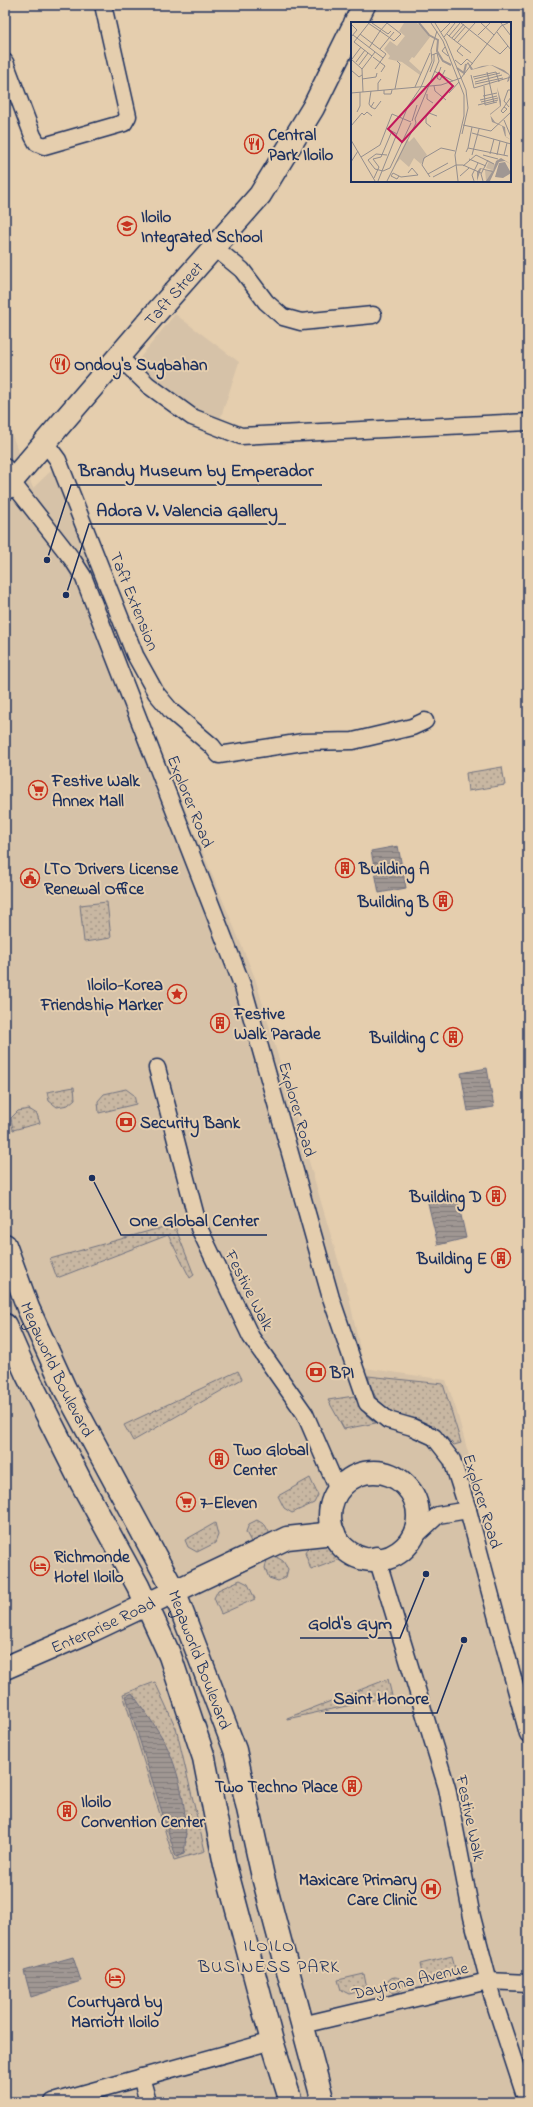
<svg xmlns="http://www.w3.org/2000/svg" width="533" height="2107" viewBox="0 0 533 2107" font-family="'Indie Flower',sans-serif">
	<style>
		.built { fill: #d6c2a8 }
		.garden { fill: url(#garden-dots); stroke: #727380 }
		.water { fill: url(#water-rules); stroke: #6b6d7e }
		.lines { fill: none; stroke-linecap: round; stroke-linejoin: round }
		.street-casing { stroke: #1b2f5e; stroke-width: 19 }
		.secondary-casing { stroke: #1b2f5e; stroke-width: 25 }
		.street { stroke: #e5ceae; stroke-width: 16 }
		.secondary { stroke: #e5ceae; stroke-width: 22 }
		.labels { text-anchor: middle; stroke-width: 4; stroke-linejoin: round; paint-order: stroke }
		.poi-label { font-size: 17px; font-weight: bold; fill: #1b2f5e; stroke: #e5ceae; text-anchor: start }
		.street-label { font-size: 17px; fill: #1b2f5e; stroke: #e5ceae }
		.neighbourhood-label { font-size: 18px; letter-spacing: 1px; fill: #1b2f5e; stroke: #e5ceae }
		.inset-river { fill: none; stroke: #a09793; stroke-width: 2 }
		.inset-road { fill: none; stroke: #948e8e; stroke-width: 1 }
		.view { fill: #c2185b; fill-opacity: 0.15; stroke: #c2185b; stroke-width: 2 }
		.inset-edge { fill: none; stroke: #1b2f5e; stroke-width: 2 }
		.leader { fill: none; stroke: #1b2f5e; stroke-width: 1.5 }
		.callout-dot { fill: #1b2f5e; stroke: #e5ceae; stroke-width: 1.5 }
		.callout-label { font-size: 18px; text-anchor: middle; font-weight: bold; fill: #1b2f5e; stroke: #e5ceae; stroke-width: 4; stroke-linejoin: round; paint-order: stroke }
	</style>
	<defs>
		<pattern id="garden-dots" width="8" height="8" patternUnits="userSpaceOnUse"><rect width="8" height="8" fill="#c8b7a2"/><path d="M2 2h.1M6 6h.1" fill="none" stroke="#a29587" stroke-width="1.8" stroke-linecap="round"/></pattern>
		<pattern id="water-rules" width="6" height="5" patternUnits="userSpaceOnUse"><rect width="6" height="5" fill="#a09793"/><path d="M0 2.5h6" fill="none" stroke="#827c7b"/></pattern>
	</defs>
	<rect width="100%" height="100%" fill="#e5ceae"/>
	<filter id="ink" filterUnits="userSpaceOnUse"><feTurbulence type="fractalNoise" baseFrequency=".025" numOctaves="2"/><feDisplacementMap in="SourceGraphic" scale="8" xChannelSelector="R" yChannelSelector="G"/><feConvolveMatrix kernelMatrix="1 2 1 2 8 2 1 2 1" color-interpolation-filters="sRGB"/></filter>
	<g filter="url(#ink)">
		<g class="built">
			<path d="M175,314L239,362L220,420L193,408L135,364Z"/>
			<path d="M5,418L33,488L54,468L141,703L255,978L349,1297L364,1368L446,1380L456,1409L474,1474L475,1515L528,1712V2102H5Z"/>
		</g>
		<g class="garden">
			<path d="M502,767L505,785L468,791L466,773Z"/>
			<path d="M107,902L111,938L84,942L80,905Z"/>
			<path d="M74,1087L75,1099L68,1105L57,1107L49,1101L47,1092Z"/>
			<path d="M126,1089L134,1095L136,1104L99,1113L98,1101L104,1094Z"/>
			<path d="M29,1109L37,1114L40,1123L13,1130L11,1118L18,1111Z"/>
			<path d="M174,1224L194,1275L190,1278L168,1235L57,1278L50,1259Z"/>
			<path d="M238,1371L242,1379L133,1441L124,1425Z"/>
			<path d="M368,1376L443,1384L461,1443L454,1445C444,1434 431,1424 417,1419C409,1416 400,1416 393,1413C377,1406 372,1391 368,1376Z"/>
			<path d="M354,1396L366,1415L376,1423L344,1429L328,1400Z"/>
			<path d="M310,1478L318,1495L314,1503L292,1513L284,1508L278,1496Z"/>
			<path d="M257,1520L265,1525L269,1532L267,1541L259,1545L251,1542L246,1532L249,1524Z"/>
			<path d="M215,1523L218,1535L215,1543L197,1552L188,1547L185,1540Z"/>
			<path d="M339,1541L346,1557L311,1570L305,1553L309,1546Z"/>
			<path d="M275,1556L283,1561L288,1569L286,1577L278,1581L269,1578L265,1568L267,1560Z"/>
			<path d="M240,1580L248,1584L255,1599L221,1614L214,1598L218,1590Z"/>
			<path d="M388,1679L392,1696L287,1719V1718Z"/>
			<path d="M155,1682L176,1728L205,1851L174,1860L123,1694Z"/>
			<path d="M452,1956L455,1967L452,1973L428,1979L423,1978L420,1964Z"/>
			<path d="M364,1974L366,1984L362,1991L349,1994L341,1990L338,1980Z"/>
			<circle cx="395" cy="1985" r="8"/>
		</g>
		<g class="water">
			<path d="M398,846L406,888L379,893L371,851Z"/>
			<path d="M487,1068L494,1107L468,1111L461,1073Z"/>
			<path d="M457,1197L466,1238L438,1245L428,1203Z"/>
			<path d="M132,1693C142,1708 154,1723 163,1739C180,1769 190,1820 184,1854L176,1857L126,1696Z"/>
			<path d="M73,1957L81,1981L31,1997L24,1971Z"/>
		</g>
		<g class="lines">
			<defs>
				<g id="street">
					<path d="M5,62L33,136L37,143L44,146L124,123L128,116L103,5"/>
					<path d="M214,247L242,270L266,302L283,317L301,322L373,315"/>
					<path d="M118,356L148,385L192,417L241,436L528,422"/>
					<path d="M44,441L58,460L135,655L156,693L172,712L212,746L219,755L303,742L353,741L412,727L425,721"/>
					<path d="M5,467L11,481L72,559L83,576L243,987L331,1298L367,1403L388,1420L412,1427L434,1437L452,1460L468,1510L528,1734"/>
					<path d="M157,1068L199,1228L251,1337L305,1414L338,1490"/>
					<path d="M412,1539L438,1515L468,1510"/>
					<path d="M363,1558L376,1555L447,1788L472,1917L493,1998L527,2102"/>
					<path d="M302,2025L488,1981L528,1983"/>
					<path d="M141,2077L148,2102"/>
					<path d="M53,2102L272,2041"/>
				</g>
				<g id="secondary">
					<path d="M355,23L364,5"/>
					<path id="s1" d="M5,489L155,314L260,195L313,108L352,29"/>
					<path id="s2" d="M5,1245L28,1308L65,1389L174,1591L235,1750L263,1877L323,2102"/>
					<path d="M5,1325L26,1373L82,1484L138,1586L170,1656L204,1758L225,1865L272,2041L291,2102"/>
					<circle cx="374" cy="1516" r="44"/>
					<path id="s3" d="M5,1668L93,1630L287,1538L334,1533"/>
				</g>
			</defs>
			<use href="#street" class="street-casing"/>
			<use href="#secondary" class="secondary-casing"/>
			<use href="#street" class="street"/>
			<use href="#secondary" class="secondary"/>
		</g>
	</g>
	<defs>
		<symbol id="restaurant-ring" viewBox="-11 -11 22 22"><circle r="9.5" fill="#e5ceae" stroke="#c8321e" stroke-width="1.5"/><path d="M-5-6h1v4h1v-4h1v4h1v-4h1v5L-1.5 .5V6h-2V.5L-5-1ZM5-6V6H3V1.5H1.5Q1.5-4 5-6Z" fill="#c8321e"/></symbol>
		<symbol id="school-ring" viewBox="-11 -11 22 22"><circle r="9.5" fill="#e5ceae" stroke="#c8321e" stroke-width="1.5"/><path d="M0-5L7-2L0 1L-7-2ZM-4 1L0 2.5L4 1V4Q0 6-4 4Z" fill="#c8321e"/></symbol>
		<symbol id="supermarket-ring" viewBox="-11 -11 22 22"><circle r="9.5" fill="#e5ceae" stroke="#c8321e" stroke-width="1.5"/><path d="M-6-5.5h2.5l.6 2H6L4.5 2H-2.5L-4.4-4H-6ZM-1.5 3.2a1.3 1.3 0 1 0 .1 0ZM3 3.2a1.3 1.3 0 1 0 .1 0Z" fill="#c8321e"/></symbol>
		<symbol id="building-ring" viewBox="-11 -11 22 22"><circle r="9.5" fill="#e5ceae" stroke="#c8321e" stroke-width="1.5"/><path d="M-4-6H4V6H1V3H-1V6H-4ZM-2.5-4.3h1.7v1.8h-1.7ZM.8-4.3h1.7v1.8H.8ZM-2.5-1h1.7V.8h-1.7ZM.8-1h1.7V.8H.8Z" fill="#c8321e"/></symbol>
		<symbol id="civic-ring" viewBox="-11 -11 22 22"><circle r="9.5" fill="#e5ceae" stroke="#c8321e" stroke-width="1.5"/><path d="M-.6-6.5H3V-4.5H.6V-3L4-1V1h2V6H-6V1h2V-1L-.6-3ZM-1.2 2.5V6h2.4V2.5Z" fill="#c8321e"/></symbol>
		<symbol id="sight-ring" viewBox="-11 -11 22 22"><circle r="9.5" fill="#e5ceae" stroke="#c8321e" stroke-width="1.5"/><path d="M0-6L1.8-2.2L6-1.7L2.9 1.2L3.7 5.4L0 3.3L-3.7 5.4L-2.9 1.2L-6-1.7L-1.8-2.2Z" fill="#c8321e"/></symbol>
		<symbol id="bank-ring" viewBox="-11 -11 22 22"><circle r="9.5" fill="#e5ceae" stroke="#c8321e" stroke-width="1.5"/><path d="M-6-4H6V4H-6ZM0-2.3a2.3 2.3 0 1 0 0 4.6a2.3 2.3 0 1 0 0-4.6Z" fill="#c8321e"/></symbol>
		<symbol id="hotel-ring" viewBox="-11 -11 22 22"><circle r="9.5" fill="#e5ceae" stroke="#c8321e" stroke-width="1.5"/><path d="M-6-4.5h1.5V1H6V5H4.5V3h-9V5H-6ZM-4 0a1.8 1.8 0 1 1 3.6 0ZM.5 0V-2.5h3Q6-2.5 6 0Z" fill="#c8321e"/></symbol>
		<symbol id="hospital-ring" viewBox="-11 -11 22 22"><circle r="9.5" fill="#e5ceae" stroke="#c8321e" stroke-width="1.5"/><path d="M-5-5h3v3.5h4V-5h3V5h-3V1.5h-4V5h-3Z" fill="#c8321e"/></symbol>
	</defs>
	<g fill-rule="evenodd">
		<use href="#restaurant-ring" x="243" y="133" width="22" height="22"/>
		<use href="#school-ring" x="116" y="215" width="22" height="22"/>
		<use href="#restaurant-ring" x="49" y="353" width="22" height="22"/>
		<use href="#supermarket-ring" x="27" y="779" width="22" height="22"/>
		<use href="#building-ring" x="334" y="857" width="22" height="22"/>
		<use href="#civic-ring" x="19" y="867" width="22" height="22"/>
		<use href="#building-ring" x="432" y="890" width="22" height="22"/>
		<use href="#sight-ring" x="166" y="983" width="22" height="22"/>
		<use href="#building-ring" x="209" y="1012" width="22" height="22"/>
		<use href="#building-ring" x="442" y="1026" width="22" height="22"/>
		<use href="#bank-ring" x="115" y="1111" width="22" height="22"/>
		<use href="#building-ring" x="485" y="1185" width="22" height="22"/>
		<use href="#building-ring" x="490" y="1247" width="22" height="22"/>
		<use href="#bank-ring" x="305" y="1361" width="22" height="22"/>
		<use href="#building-ring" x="208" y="1448" width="22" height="22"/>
		<use href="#supermarket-ring" x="175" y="1491" width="22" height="22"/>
		<use href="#hotel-ring" x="29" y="1555" width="22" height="22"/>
		<use href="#building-ring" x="341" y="1775" width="22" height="22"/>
		<use href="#building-ring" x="56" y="1800" width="22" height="22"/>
		<use href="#hospital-ring" x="420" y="1878" width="22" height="22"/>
		<use href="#hotel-ring" x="104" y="1967" width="22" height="22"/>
	</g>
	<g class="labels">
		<g class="poi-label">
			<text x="268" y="140">Central<tspan x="268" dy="20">Park Iloilo</tspan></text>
			<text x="141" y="222">Iloilo<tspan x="141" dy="20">Integrated School</tspan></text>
			<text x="74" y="370">Ondoy's Sugbahan</text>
			<text x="52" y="786">Festive Walk<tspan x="52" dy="20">Annex Mall</tspan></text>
			<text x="44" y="874">LTO Drivers License<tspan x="44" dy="20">Renewal Office</tspan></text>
			<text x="359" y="874">Building A</text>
			<text x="429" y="907" text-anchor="end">Building B</text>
			<text x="163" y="990" text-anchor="end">Iloilo-Korea<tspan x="163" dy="20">Friendship Marker</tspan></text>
			<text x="234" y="1019">Festive<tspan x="234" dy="20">Walk Parade</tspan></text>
			<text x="439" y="1043" text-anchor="end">Building C</text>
			<text x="140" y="1128">Security Bank</text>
			<text x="482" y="1202" text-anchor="end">Building D</text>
			<text x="487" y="1264" text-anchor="end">Building E</text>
			<text x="330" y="1378">BPI</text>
			<text x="233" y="1455">Two Global<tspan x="233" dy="20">Center</tspan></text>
			<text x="200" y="1508">7-Eleven</text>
			<text x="54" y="1562">Richmonde<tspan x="54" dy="20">Hotel Iloilo</tspan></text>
			<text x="338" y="1792" text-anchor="end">Two Techno Place</text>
			<text x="81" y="1807">Iloilo<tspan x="81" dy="20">Convention Center</tspan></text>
			<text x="417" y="1885" text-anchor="end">Maxicare Primary<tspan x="417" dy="20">Care Clinic</tspan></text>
			<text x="115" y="2007" text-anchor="middle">Courtyard by<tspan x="115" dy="20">Marriott Iloilo</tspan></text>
		</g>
		<g class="street-label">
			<text dy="6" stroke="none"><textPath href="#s1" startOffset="258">Taft Street</textPath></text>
			<text transform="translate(135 601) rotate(68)" y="6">Taft Extension</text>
			<text transform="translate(191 801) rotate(68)" y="6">Explorer Road</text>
			<text transform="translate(298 1109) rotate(74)" y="6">Explorer Road</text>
			<text transform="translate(250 1290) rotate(63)" y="6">Festive Walk</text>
			<text dy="6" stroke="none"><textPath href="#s2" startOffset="135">Megaworld Boulevard</textPath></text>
			<text transform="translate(483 1501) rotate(73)" y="6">Explorer Road</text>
			<text dy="6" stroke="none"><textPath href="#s3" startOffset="107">Enterprise Road</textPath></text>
			<text dy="6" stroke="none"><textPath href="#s2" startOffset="459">Megaworld Boulevard</textPath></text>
			<text transform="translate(471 1818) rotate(78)" y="6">Festive Walk</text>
			<text transform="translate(410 1980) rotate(-13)" y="6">Daytona Avenue</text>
		</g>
		<g class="neighbourhood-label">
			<text x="269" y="1951">ILOILO<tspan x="269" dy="21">BUSINESS PARK</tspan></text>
		</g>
	</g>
	<g transform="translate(351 22)">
		<rect width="160" height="160" fill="#e5ceae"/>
		<path d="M53,1H66L79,15L63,36L61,35L58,39L70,50L69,53L51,40L37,37L39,34L33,27L39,19L46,24L54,14L48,9ZM63,115L76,133L70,142L63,136L58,145L49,137L43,144L56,117L58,120ZM138,139L145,143L137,159H135L134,148H141L135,146Z" fill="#c8b7a2"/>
		<path d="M117,40L122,47L131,44L141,43L153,48L158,52L159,54L158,59L146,65L150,79V84L139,93L144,100L154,105L155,115L160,118L154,114L151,104L141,100L139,92L149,84L146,65L156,60L158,53L140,43L120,48L117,42L114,44ZM150,136L160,142L154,139L148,140L139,159H135L141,150L130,147L126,159V150L129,146L142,149L145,139ZM154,140L160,151L152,156L144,155L148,141Z" fill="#a09793"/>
		<path class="inset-river" d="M68,1L78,13L87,18L86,29L92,39L100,43M106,46L113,51L115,42"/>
		<path class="inset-road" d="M17,1L29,9L39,16L43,19L50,12L36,1L29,9L18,26M18,1L3,20L21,34M21,1L37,12L40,9M80,1L92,19L113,73V94L104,133L107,159M84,1L95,19L115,68L117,86L111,112M110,1L149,32L157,24M130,1L143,13M150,1L160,14M0,2L6,8L0,15M90,10L99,1M146,10L160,28M9,12L35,32L24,47M96,12L98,14L109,1M2,13L32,36M127,13L139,1M98,14L120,31M93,15L104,1M101,16L113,2M103,18L115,4M106,21L124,1M110,24L106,29L112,34M94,25L91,29L97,34M29,27L43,10M22,35L34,44L30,50M0,37L11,47M1,37L10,25M104,38L110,43L116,37L122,42M5,40L14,28M8,43L17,31M90,45L86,56L89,58L94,48M0,48L8,55L11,53M83,49L102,59M79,50L83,39V32M136,50L143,81M120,53L123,66L160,55M122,55L145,50L148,60M11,57L25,55L26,51M123,57L149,51M124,60L151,53M124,62L152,56M83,64L84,69L95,78M133,64L134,83L146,80M64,65L79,31M44,67L49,42L46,39M33,68V72H40L41,68M20,69L18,82L20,85L23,80M27,69V61L30,57M12,70L11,47L24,30M0,71L90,63L110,56L150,4L157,1M98,71L108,60M76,72V77L82,81M132,74L146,71M129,78L146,74M130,80L147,76M127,83L147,78M20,85L24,87L30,79M153,85L156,87L152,91L150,89L153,85L160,75M158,85L153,79L157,68H160M6,90L9,84V70M153,98L160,115M61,99L66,83M112,103L140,109L160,90M0,104L11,91L13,93L16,90L21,94M80,105L75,101V95L78,91L86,94M35,106L46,112M121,111L160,122M0,118L24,159M117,126L121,105M115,130L117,126L157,134M139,132L143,117M36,133L25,132L17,138L24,147L32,149L39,146L60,101M121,133L128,107M132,133L147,137M146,133L149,119M153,133L156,121M10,135L29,123L41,92L60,100M118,137L135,144M0,140L7,129M105,143H112L130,151M112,144L125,133L143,142M57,151L61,146L67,153M77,152L97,141M48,154L46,157L40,154L42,151L50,155L67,153M109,154L118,146M79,155L71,143L73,136L90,126L104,129M82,155L105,143M23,156L28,145L22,137L30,135L41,109M27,159L57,84L70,65L81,39L80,28L86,9M36,159L65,101L64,97L88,39L86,31L81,33M123,159L121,153L127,141M132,159L130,152L137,138"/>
		<path class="view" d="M88,51L102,64L51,120L37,107Z"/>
		<rect width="160" height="160" class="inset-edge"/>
	</g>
	<path class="leader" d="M47 560L71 485H322M66 595L89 524H286M92 1178L121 1235H267M426 1574L400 1638H300M464 1640L437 1713H325"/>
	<g class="callout-dot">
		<circle cx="47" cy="560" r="4"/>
		<circle cx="66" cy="595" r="4"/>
		<circle cx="92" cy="1178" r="4"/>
		<circle cx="426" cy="1574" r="4"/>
		<circle cx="464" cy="1640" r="4"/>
	</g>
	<g class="callout-label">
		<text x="196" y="476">Brandy Museum by Emperador</text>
		<text x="187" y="516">Adora V. Valencia Gallery</text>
		<text x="194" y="1226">One Global Center</text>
		<text x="350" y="1629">Gold's Gym</text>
		<text x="381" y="1704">Saint Honore</text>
	</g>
	<rect width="533" height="2107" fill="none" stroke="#e5ceae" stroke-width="20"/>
	<rect x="10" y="10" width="513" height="2087" fill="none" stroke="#1b2f5e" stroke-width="1.5" filter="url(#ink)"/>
</svg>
